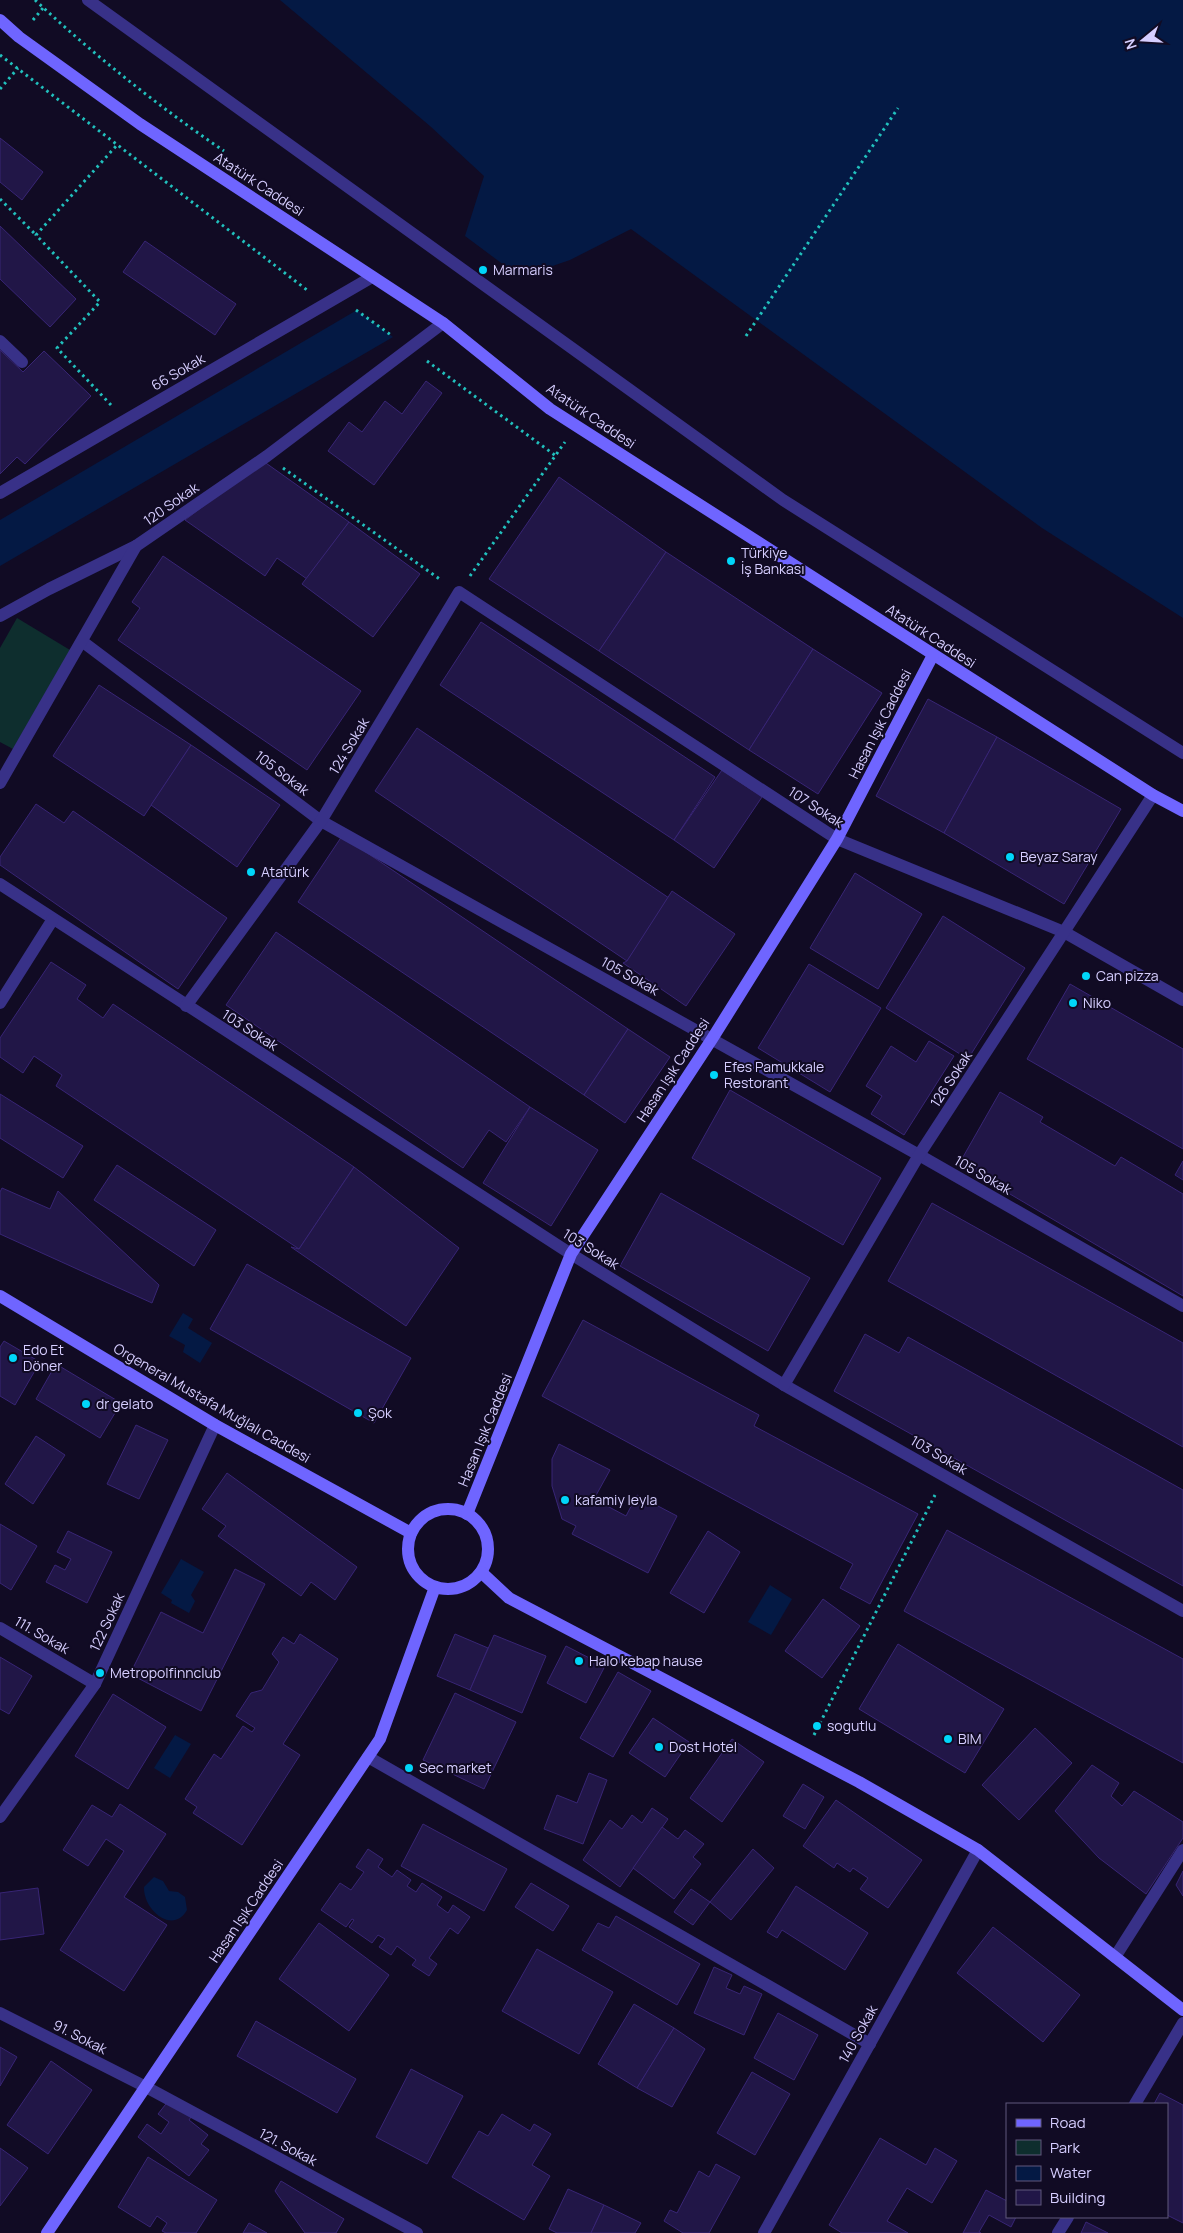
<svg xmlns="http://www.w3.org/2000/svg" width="1183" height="2233" viewBox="0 0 1183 2233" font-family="Manrope,sans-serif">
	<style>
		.green { fill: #0e2e2e }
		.water { fill: #041944 }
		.building { fill: #211647; stroke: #382575 }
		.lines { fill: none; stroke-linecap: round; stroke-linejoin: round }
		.path { stroke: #21c0bd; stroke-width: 3; stroke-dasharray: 2.5 4; stroke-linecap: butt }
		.lane { stroke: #383188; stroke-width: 12 }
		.street { stroke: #383188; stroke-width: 12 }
		.secondary { stroke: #6f65ff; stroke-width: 12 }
		.poi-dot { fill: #00d6f9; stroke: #110b24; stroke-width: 2 }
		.labels { text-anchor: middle; stroke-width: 4; stroke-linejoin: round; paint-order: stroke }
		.street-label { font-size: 14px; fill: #d6ceff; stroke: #110b24 }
		.poi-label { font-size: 14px; fill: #d6ceff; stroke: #110b24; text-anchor: start }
	</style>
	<rect width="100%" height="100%" fill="#110b24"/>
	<path class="green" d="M17,618L70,650L13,749L0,742V648Z"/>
	<g class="water">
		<path d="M280,0H1183V618L1042,528L631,229L570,260L520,277L465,236L484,176L430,126Z"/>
		<path d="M357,310L393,337L0,566V520Z"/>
		<path d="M183,1313L193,1319L188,1328L212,1343L200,1363L183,1352L185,1345L169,1336Z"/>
		<path d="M181,1559L204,1572L191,1595L195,1601L189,1613L171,1603L172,1600L161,1593Z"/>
		<path d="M770,1585L792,1599L771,1635L748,1622Z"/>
		<path d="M175,1735L191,1744L170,1778L154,1768Z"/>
		<path d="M154,1877L163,1881L169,1891L178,1892L185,1897L187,1910C173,1935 143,1910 144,1887Z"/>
	</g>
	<g class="building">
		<path d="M0,138L43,172L22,200L0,182Z"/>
		<path d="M0,226L76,299L50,327L0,279Z"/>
		<path d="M145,241L236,304L215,335L123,272Z"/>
		<path d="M0,350L23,372L44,351L91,396L25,464L17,457L0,474Z"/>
		<path d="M426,381L442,393L374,485L328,451L349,422L362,432L385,401L402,414Z"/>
		<path d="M263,461L349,522L307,579L277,558L265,576L185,520Z"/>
		<path d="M559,477L666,552L599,651L489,579Z"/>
		<path d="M349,522L420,574L373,637L302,584Z"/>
		<path d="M666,552L813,649L749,750L599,651Z"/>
		<path d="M163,556L361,691L307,770L118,640L140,608L132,602Z"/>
		<path d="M481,622L715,777L674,840L440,685Z"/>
		<path d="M813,649L882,693L818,794L749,750Z"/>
		<path d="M99,685L191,745L144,816L53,756Z"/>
		<path d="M928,699L997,737L944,833L876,796Z"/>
		<path d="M417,728L669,898L627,961L375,791Z"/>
		<path d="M997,737L1121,809L1064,904L944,833Z"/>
		<path d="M191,745L280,805L237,867L151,805Z"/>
		<path d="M722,770L762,797L714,868L674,840Z"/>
		<path d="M36,804L64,823L73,811L227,918L178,989L0,865V857Z"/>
		<path d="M342,836L628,1029L584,1095L298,902Z"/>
		<path d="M855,873L922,914L878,989L810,948Z"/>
		<path d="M672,891L735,934L686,1006L623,963L627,961Z"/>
		<path d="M943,916L1025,968L968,1059L886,1008Z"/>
		<path d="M276,932L530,1107L506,1142L489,1130L463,1168L226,1005Z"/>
		<path d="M51,962L86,985L77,999L103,1018L113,1004L354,1167L299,1249L56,1086L62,1075L34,1056L23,1073L0,1057V1038Z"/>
		<path d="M809,964L881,1008L830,1092L758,1048Z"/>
		<path d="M1070,984L1183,1049V1149L1027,1059Z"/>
		<path d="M628,1029L670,1057L625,1123L584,1095Z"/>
		<path d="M929,1041L954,1056L904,1135L871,1114L882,1096L866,1086L891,1046L916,1062Z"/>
		<path d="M730,1090L881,1178L843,1245L692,1158Z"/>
		<path d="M1000,1092L1043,1117L1040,1122L1115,1166L1121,1157L1183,1194V1296L959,1164Z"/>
		<path d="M0,1094L83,1146L63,1178L0,1138Z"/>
		<path d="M530,1107L598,1150L551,1226L483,1183Z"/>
		<path d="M1183,1161V1180L1175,1175Z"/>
		<path d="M117,1165L216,1230L194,1266L94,1200Z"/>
		<path d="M354,1167L459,1248L406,1326L291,1247L299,1249Z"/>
		<path d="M2,1188L50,1209L58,1191L159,1285L152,1303L0,1234V1192Z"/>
		<path d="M661,1193L810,1278L768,1351L620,1266Z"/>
		<path d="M932,1203L1183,1343V1447L888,1281Z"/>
		<path d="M247,1264L411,1358L374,1423L210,1329Z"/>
		<path d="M583,1320L759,1415L754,1426L918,1514L870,1604L840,1588L853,1564L542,1396Z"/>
		<path d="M865,1334L899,1353L908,1337L1183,1490V1586L834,1391Z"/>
		<path d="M4,1341L40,1362L15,1405L0,1396V1347Z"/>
		<path d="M56,1364L121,1403L100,1438L36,1399Z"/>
		<path d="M136,1425L168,1440L139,1499L107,1484Z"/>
		<path d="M36,1436L65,1455L33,1504L5,1484Z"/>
		<path d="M559,1444L610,1470L594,1499L626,1516L637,1495L677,1516L648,1573L572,1534L576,1526L562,1519L552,1486V1459Z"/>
		<path d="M227,1473L357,1567L335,1600L311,1582L301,1596L218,1536L226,1526L202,1509Z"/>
		<path d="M0,1524L37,1546L11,1590L0,1583Z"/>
		<path d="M947,1530L1183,1659V1763L904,1611Z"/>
		<path d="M68,1531L112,1552L87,1603L46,1582L55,1565L65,1570L71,1559L57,1552Z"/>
		<path d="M708,1531L740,1552L704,1613L670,1593Z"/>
		<path d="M235,1569L265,1584L201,1711L130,1674L161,1612L203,1633Z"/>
		<path d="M823,1599L860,1626L822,1678L785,1651Z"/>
		<path d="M300,1634L338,1659L283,1744L300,1755L242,1845L193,1813L197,1807L185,1799L214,1754L221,1759L243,1726L252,1732L255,1728L236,1716L251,1693L262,1690L279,1662L272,1654L283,1637L294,1644Z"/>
		<path d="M455,1634L488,1648L470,1690L437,1676Z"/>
		<path d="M494,1635L546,1656L522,1713L470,1690Z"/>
		<path d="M898,1644L1004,1709L965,1773L859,1709Z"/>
		<path d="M566,1646L605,1666L586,1703L547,1683Z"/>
		<path d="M0,1657L32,1676L9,1714L0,1709Z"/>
		<path d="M618,1672L651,1691L613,1757L580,1738Z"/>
		<path d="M455,1693L516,1722L484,1789L423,1760Z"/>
		<path d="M113,1694L166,1727L128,1789L75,1756Z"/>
		<path d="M653,1718L689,1742L665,1777L629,1753Z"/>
		<path d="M1035,1728L1072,1763L1019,1820L982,1785Z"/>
		<path d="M732,1739L764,1762L722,1822L690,1798Z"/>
		<path d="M1092,1765L1119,1783L1111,1796L1122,1806L1134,1791L1183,1822V1838L1146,1894L1099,1858L1055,1811Z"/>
		<path d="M589,1773L607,1780L583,1844L544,1829L557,1795L577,1803Z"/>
		<path d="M803,1784L824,1797L805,1829L783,1816Z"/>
		<path d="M836,1800L922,1860L888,1908L860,1889L868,1878L853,1868L850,1872L837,1863L834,1868L803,1846Z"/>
		<path d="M120,1804L166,1834L124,1897L167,1925L124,1991L60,1950L124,1851L106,1839L88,1866L63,1850L92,1805L112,1817Z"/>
		<path d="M652,1808L668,1819L620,1887L583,1860L610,1820L622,1829L632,1815L642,1823Z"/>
		<path d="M423,1824L507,1869L484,1911L401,1866Z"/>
		<path d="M662,1827L678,1839L685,1830L704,1844L693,1857L701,1864L674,1899L633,1868Z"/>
		<path d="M368,1849L383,1859L378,1867L392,1877L397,1870L411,1880L407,1886L416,1892L422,1883L442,1897L437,1905L448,1913L453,1905L470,1917L458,1934L450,1928L429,1958L437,1964L429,1976L412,1965L416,1960L397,1946L391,1955L379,1947L385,1939L378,1935L372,1943L349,1927L354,1920L352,1919L346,1927L321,1910L340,1883L351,1890L364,1872L356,1867Z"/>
		<path d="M753,1849L774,1868L731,1920L710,1902Z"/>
		<path d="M1183,1871V1896L1176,1885Z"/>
		<path d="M531,1883L569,1906L553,1931L515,1907Z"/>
		<path d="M796,1886L868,1933L845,1970L782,1930L777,1938L767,1932Z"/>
		<path d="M38,1888L44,1934L0,1940V1893Z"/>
		<path d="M691,1889L710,1902L693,1925L674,1912Z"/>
		<path d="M616,1916L700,1964L677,2005L582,1950L598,1923L609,1928Z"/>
		<path d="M319,1923L389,1975L349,2031L279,1979Z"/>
		<path d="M993,1927L1080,1995L1043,2042L957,1973Z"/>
		<path d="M537,1949L613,1992L579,2054L502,2011Z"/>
		<path d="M714,1967L732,1975L726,1988L740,1994L744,1986L762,1994L744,2035L694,2013Z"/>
		<path d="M634,2004L674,2028L637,2088L598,2064Z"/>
		<path d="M778,2013L818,2035L794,2080L754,2058Z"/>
		<path d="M256,2021L356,2079L337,2113L237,2056Z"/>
		<path d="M674,2028L705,2049L672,2107L637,2088Z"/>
		<path d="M0,2047L17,2057L0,2086Z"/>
		<path d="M51,2061L92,2090L48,2154L7,2125Z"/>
		<path d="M411,2069L463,2096L427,2164L376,2137Z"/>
		<path d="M752,2072L790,2094L755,2155L717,2133Z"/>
		<path d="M1160,2093L1183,2105V2223L1167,2215V2104H1154Z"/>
		<path d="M169,2100L191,2117L189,2120L208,2135L201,2144L209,2150L189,2176L138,2137L147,2124L161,2134L169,2122L158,2114Z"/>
		<path d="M502,2114L530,2131L534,2124L551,2134L532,2165L550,2176L524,2220L452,2177L479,2131L488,2136Z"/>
		<path d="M880,2138L926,2165L935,2148L957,2161L932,2203L907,2188L887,2221L908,2233H842L829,2225Z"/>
		<path d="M0,2148L28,2168L0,2206Z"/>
		<path d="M148,2157L217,2200L196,2233H166L162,2231L167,2223L157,2216L150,2227L118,2207Z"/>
		<path d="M716,2164L740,2177L709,2233H683L664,2221L670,2210L677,2213L699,2171L709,2177Z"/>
		<path d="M281,2181L344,2219L336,2233H305L275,2191Z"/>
		<path d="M568,2189L604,2205L591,2233H557L549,2229Z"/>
		<path d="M986,2190L1007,2201V2217H1016L1011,2227L989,2215L979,2232L981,2233H963Z"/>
		<path d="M604,2205L641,2223L635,2233H591Z"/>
		<path d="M1086,2222L1108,2233H1081Z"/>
		<path d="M249,2223L267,2233H243Z"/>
	</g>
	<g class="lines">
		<g class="path">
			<path d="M35,0C94,55 158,106 224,151"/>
			<path d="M33,20L43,8"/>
			<path d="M0,55L307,290"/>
			<path d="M0,89L18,68"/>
			<path d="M0,199L36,235"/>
			<path d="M356,310L391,335"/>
			<path d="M746,336L898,108"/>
			<path d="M427,361L556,456"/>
			<path d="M111,405L57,348L100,302L36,235L117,145"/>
			<path d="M283,468L441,580"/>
			<path d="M470,576L565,442"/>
			<path d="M814,1735L935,1495"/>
		</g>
		<path class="lane" d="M1115,1957L1183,1850"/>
		<g class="street">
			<path d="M88,0L783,500L1183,753"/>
			<path d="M0,341L22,362"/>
			<path d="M0,493L372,277"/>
			<path d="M0,616L49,589L136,546"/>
			<path d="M83,642L321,821L919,1155L1183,1306"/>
			<path d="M0,783L136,546L267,456L443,323"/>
			<path d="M0,884L571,1254L784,1385L1183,1611"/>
			<path d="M0,1003L53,919"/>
			<path d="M186,1006L321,821L459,592L837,839L1064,932L1183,1000"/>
			<path d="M784,1385L919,1155L1153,795"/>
			<path d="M0,1628L95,1684"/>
			<path d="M368,1757L870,2044"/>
			<path d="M0,1817L95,1684L215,1425"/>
			<path d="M0,2013L146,2087L417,2233"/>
			<path d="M1135,2104L1183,2023"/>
			<path d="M764,2233L978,1850"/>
			<path d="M1058,2233L1068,2217"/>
		</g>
		<g class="secondary">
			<path d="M0,20L19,37L140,124L443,323L550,409L1153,795L1183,811"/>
			<path d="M0,1296L215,1425L411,1533"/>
			<circle cx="448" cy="1549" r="40"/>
			<path d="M467,1514L571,1254L712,1039L837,839L933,655"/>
			<path d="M481,1572L509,1598L859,1782L978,1850L1183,2010"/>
			<path d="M47,2233L380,1739L435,1587"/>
		</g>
	</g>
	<g class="poi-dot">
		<circle cx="483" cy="270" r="5"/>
		<circle cx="731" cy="561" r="5"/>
		<circle cx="1010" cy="857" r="5"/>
		<circle cx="251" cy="872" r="5"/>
		<circle cx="1086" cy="976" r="5"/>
		<circle cx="1073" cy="1003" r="5"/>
		<circle cx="714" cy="1075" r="5"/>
		<circle cx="13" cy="1358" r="5"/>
		<circle cx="86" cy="1404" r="5"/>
		<circle cx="358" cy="1413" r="5"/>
		<circle cx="565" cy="1500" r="5"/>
		<circle cx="579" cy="1661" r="5"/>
		<circle cx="100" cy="1673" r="5"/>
		<circle cx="817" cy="1726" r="5"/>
		<circle cx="948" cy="1739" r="5"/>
		<circle cx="659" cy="1747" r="5"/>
		<circle cx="409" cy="1768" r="5"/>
	</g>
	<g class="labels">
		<g class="street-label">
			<text transform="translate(259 184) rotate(33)" y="5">Atatürk Caddesi</text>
			<text transform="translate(178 372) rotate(-30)" y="5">66 Sokak</text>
			<text transform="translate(591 416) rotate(34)" y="5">Atatürk Caddesi</text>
			<text transform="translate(171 504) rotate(-35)" y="5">120 Sokak</text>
			<text transform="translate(931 636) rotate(33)" y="5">Atatürk Caddesi</text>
			<text transform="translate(880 724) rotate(-63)" y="5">Hasan Işık Caddesi</text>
			<text transform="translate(349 746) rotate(-59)" y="5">124 Sokak</text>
			<text transform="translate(282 773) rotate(37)" y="5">105 Sokak</text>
			<text transform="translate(816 807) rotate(33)" y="5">107 Sokak</text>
			<text transform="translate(630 976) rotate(29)" y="5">105 Sokak</text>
			<text transform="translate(250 1030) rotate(33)" y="5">103 Sokak</text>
			<text transform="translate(673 1070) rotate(-57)" y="5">Hasan Işık Caddesi</text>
			<text transform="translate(951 1079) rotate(-57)" y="5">126 Sokak</text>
			<text transform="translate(983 1175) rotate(30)" y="5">105 Sokak</text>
			<text transform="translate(591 1249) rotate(32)" y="5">103 Sokak</text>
			<text transform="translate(212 1403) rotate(30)" y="5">Orgeneral Mustafa Muğlalı Caddesi</text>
			<text transform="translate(485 1430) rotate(-68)" y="5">Hasan Işık Caddesi</text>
			<text transform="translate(939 1455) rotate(30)" y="5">103 Sokak</text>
			<text transform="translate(107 1622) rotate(-65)" y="5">122 Sokak</text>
			<text transform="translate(42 1635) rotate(30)" y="5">111. Sokak</text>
			<text transform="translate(246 1911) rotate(-56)" y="5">Hasan Işık Caddesi</text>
			<text transform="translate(858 2034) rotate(-61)" y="5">140 Sokak</text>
			<text transform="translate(80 2037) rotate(27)" y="5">91. Sokak</text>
			<text transform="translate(288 2147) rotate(28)" y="5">121. Sokak</text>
		</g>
		<g class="poi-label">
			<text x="493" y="275">Marmaris</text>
			<text x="741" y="558">Türkiye<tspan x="741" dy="16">İş Bankası</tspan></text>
			<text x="1020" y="862">Beyaz Saray</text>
			<text x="261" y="877">Atatürk</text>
			<text x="1096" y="981">Can pizza</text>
			<text x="1083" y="1008">Niko</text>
			<text x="724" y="1072">Efes Pamukkale<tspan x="724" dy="16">Restorant</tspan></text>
			<text x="23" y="1355">Edo Et<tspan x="23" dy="16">Döner</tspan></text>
			<text x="96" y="1409">dr gelato</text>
			<text x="368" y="1418">Şok</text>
			<text x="575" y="1505">kafamiy leyla</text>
			<text x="589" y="1666">Halo kebap hause</text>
			<text x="110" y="1678">Metropolfinnclub</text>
			<text x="827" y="1731">sogutlu</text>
			<text x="958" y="1744">BIM</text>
			<text x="669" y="1752">Dost Hotel</text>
			<text x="419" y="1773">Sec market</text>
		</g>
	</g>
	<rect x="1006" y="2103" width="162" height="115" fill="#110b24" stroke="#60597c"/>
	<rect x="1016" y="2119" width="25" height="8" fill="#6f65ff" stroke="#60597c"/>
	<text x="1050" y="2128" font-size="15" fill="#d6ceff">Road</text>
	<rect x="1016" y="2140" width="25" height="15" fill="#0e2e2e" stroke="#60597c"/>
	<text x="1050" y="2153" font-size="15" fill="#d6ceff">Park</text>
	<rect x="1016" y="2166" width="25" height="15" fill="#041944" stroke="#60597c"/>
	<text x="1050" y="2178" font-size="15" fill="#d6ceff">Water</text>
	<rect x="1016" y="2190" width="25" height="15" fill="#211647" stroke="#60597c"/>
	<text x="1050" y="2203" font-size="15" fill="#d6ceff">Building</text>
	<g transform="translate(1143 40) rotate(252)" stroke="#110b24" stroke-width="4" paint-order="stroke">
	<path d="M0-4L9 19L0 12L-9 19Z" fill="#d6ceff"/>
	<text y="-8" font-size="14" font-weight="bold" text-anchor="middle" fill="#d6ceff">N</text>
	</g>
</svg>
